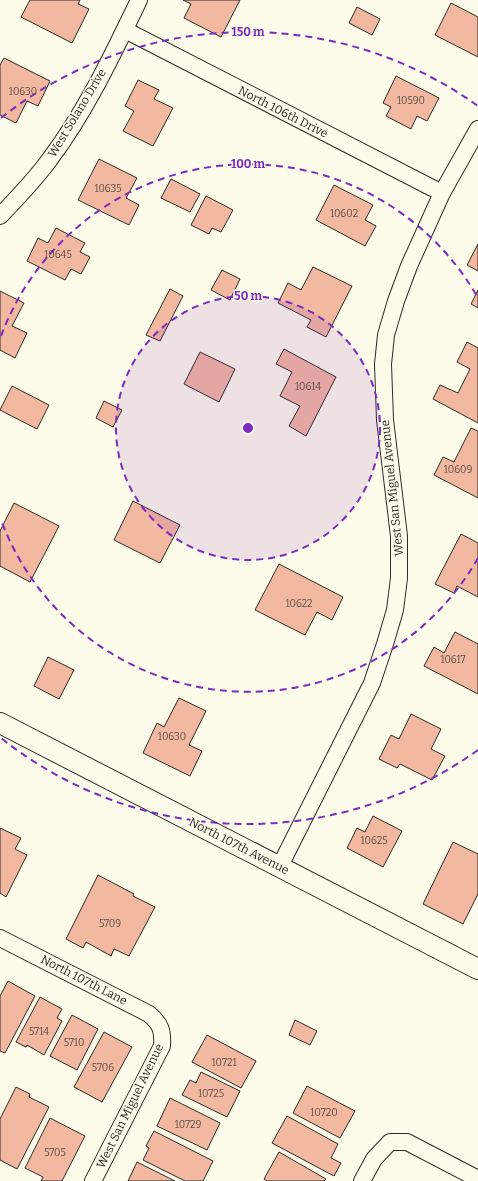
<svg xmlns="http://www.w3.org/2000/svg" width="478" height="1181" viewBox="0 0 478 1181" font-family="Bitter,serif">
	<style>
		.building { fill: #f2b8a0; stroke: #2b2b2b }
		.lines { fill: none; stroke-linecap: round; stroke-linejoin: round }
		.minor-casing { stroke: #2b2b2b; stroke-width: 18 }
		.tertiary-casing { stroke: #2b2b2b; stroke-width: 22 }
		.minor { stroke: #fdfbea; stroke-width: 16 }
		.tertiary { stroke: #fdfbea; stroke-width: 20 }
		.ring { fill: none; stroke: #7b2cbf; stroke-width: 2; stroke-dasharray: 7 5 }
		.labels { text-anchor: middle; stroke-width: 3; stroke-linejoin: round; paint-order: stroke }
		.number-label { font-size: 10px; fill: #5d4e48 }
		.street-label { font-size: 12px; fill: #2b2b2b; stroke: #fdfbea }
		.centre { fill: #7b2cbf; stroke: #fdfbea; stroke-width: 2 }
		.ring-label { font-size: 12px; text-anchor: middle; font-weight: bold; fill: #7b2cbf; stroke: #fdfbea; stroke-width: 3; stroke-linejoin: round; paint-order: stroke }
	</style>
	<rect width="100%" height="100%" fill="#fdfbea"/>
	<g class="building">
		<path d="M30,0H80L78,4L89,9L72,43L21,17Z"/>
		<path d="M183,0H240L221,37L184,18L191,4Z"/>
		<path d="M451,3L478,17V57L435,35Z"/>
		<path d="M357,7L380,19L372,35L349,23Z"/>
		<path d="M4,58L50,81L38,106L27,101L16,123L0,115V65Z"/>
		<path d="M396,76L439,98L427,121L417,116L411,129L386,116L391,107L383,103Z"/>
		<path d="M138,80L159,90L154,99L173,108L153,146L123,131L134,111L125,106Z"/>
		<path d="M99,159L137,178L126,198L139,205L129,225L78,200Z"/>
		<path d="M171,179L200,194L190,212L161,198Z"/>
		<path d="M334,185L373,205L365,220L376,226L365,246L316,220Z"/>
		<path d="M206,196L233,210L221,232L212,228L209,234L191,225Z"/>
		<path d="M56,228L85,243L80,252L90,257L81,274L71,269L65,280L27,261L38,238L48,243Z"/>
		<path d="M478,244V271L467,265Z"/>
		<path d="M313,267L352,286L326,337L307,327L311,320L278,303L288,283L301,290Z"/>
		<path d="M222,270L240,279L230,300L211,290Z"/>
		<path d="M170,289L183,296L160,341L146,335Z"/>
		<path d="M478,290V308L471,304Z"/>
		<path d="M0,291L24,303L12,326L27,333L15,358L0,350Z"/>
		<path d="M467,342L478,348V423L433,399L440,385L458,393L470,369L457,362Z"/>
		<path d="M284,349L336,377L306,436L289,426L300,406L280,396L292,372L276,364Z"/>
		<path d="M200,352L235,369L219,402L184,384Z"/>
		<path d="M12,386L49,405L37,429L0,410Z"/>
		<path d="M104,401L122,410L113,427L96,418Z"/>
		<path d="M471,428L478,431V498L434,475L443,457L454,462Z"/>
		<path d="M133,501L180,525L160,563L114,540Z"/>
		<path d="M14,503L59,526L30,582L0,566V531Z"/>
		<path d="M461,534L478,543V597L457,586L454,593L435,584Z"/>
		<path d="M279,564L343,597L332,620L317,612L305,635L255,610Z"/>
		<path d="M455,632L478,644V694L424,666L434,647L444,653Z"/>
		<path d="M48,657L74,670L59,699L34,686Z"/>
		<path d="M179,698L206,711L189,745L202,751L190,776L143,753L157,723L164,727Z"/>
		<path d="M411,714L441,729L431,749L445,756L432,780L400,764L397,768L379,759L391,735L399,739Z"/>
		<path d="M373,816L402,831L383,867L347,848L357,828L365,832Z"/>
		<path d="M0,828L21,838L15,849L27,855L6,897L0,893Z"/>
		<path d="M453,842L478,854V894L463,924L423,904Z"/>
		<path d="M98,875L134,894L133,896L155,907L129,956L114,949L111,956L86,942L83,948L66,939Z"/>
		<path d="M8,981L35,996L5,1053L0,1051V996Z"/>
		<path d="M40,997L62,1009L57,1018L62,1021L44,1055L27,1045L26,1047L16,1042Z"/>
		<path d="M72,1015L98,1029L77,1070L50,1056Z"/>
		<path d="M295,1020L317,1031L310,1045L289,1035Z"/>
		<path d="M104,1032L132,1047L102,1102L74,1087Z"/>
		<path d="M207,1035L256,1061L241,1088L192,1062Z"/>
		<path d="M201,1072L240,1091L227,1117L182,1095L190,1080L196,1083Z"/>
		<path d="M307,1086L355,1111L340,1138L293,1113Z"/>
		<path d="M16,1087L30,1094L29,1097L49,1107L17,1169L0,1160V1119Z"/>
		<path d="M170,1098L220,1123L207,1150L157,1126Z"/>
		<path d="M287,1116L338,1144L331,1158L341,1163L334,1176L272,1143Z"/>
		<path d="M50,1118L85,1136L62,1181H41L43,1177L25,1168Z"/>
		<path d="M154,1131L213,1161L203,1181H185L143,1160L149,1148L146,1146Z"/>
		<path d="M279,1152L326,1179L324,1181H267L264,1179Z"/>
		<path d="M137,1162L175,1181H128Z"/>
	</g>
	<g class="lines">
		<defs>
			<g id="minor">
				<path d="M125,30L442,193"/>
				<path d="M0,216C17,198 35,180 50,159C86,111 113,54 139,0"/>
				<path d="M280,866L372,683L385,644L395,610L399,578V536L385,420L383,364L386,335L396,301L409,266L442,193L478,129"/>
				<path d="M0,938L149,1014C161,1024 163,1031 162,1046L93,1181"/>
				<path d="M362,1181L374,1159L390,1142H407L478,1179"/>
			</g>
			<path id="tertiary" d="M0,723L478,969"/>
		</defs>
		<use href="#minor" class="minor-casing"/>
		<use href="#tertiary" class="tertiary-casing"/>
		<use href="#minor" class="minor"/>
		<use href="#tertiary" class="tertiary"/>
	</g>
	<circle cx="248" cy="428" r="132" fill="#7b2cbf" fill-opacity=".12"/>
	<g class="ring">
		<circle cx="248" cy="428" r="132"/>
		<path d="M478 558A264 264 0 0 1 1 520M1 336A264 264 0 0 1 478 298"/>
		<path d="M478 750A396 396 0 0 1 1 738M1 118A396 396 0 0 1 478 106"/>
	</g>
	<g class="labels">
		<g class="number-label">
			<text x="23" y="95">10630</text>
			<text x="411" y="104">10590</text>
			<text x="108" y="192">10635</text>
			<text x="344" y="217">10602</text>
			<text x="58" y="258">10645</text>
			<text x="308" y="390">10614</text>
			<text x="458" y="473">10609</text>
			<text x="299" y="607">10622</text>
			<text x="453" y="663">10617</text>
			<text x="172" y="740">10630</text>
			<text x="374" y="844">10625</text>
			<text x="110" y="927">5709</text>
			<text x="39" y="1035">5714</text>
			<text x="74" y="1046">5710</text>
			<text x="224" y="1066">10721</text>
			<text x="103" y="1071">5706</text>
			<text x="211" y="1097">10725</text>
			<text x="324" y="1116">10720</text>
			<text x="188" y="1128">10729</text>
			<text x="55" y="1156">5705</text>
		</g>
		<g class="street-label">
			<text transform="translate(283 112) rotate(27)" y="4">North 106th Drive</text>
			<text transform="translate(77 113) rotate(-59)" y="4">West Solano Drive</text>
			<text transform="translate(392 488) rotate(-96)" y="4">West San Miguel Avenue</text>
			<text transform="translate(239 846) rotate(27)" y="4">North 107th Avenue</text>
			<text transform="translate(84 980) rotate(27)" y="4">North 107th Lane</text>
			<text transform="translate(130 1106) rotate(-64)" y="4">West San Miguel Avenue</text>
		</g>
	</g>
	<circle cx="248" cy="428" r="6" class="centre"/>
	<g class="ring-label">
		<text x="248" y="36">150 m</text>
		<text x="248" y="168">100 m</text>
		<text x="248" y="300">50 m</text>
	</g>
</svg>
